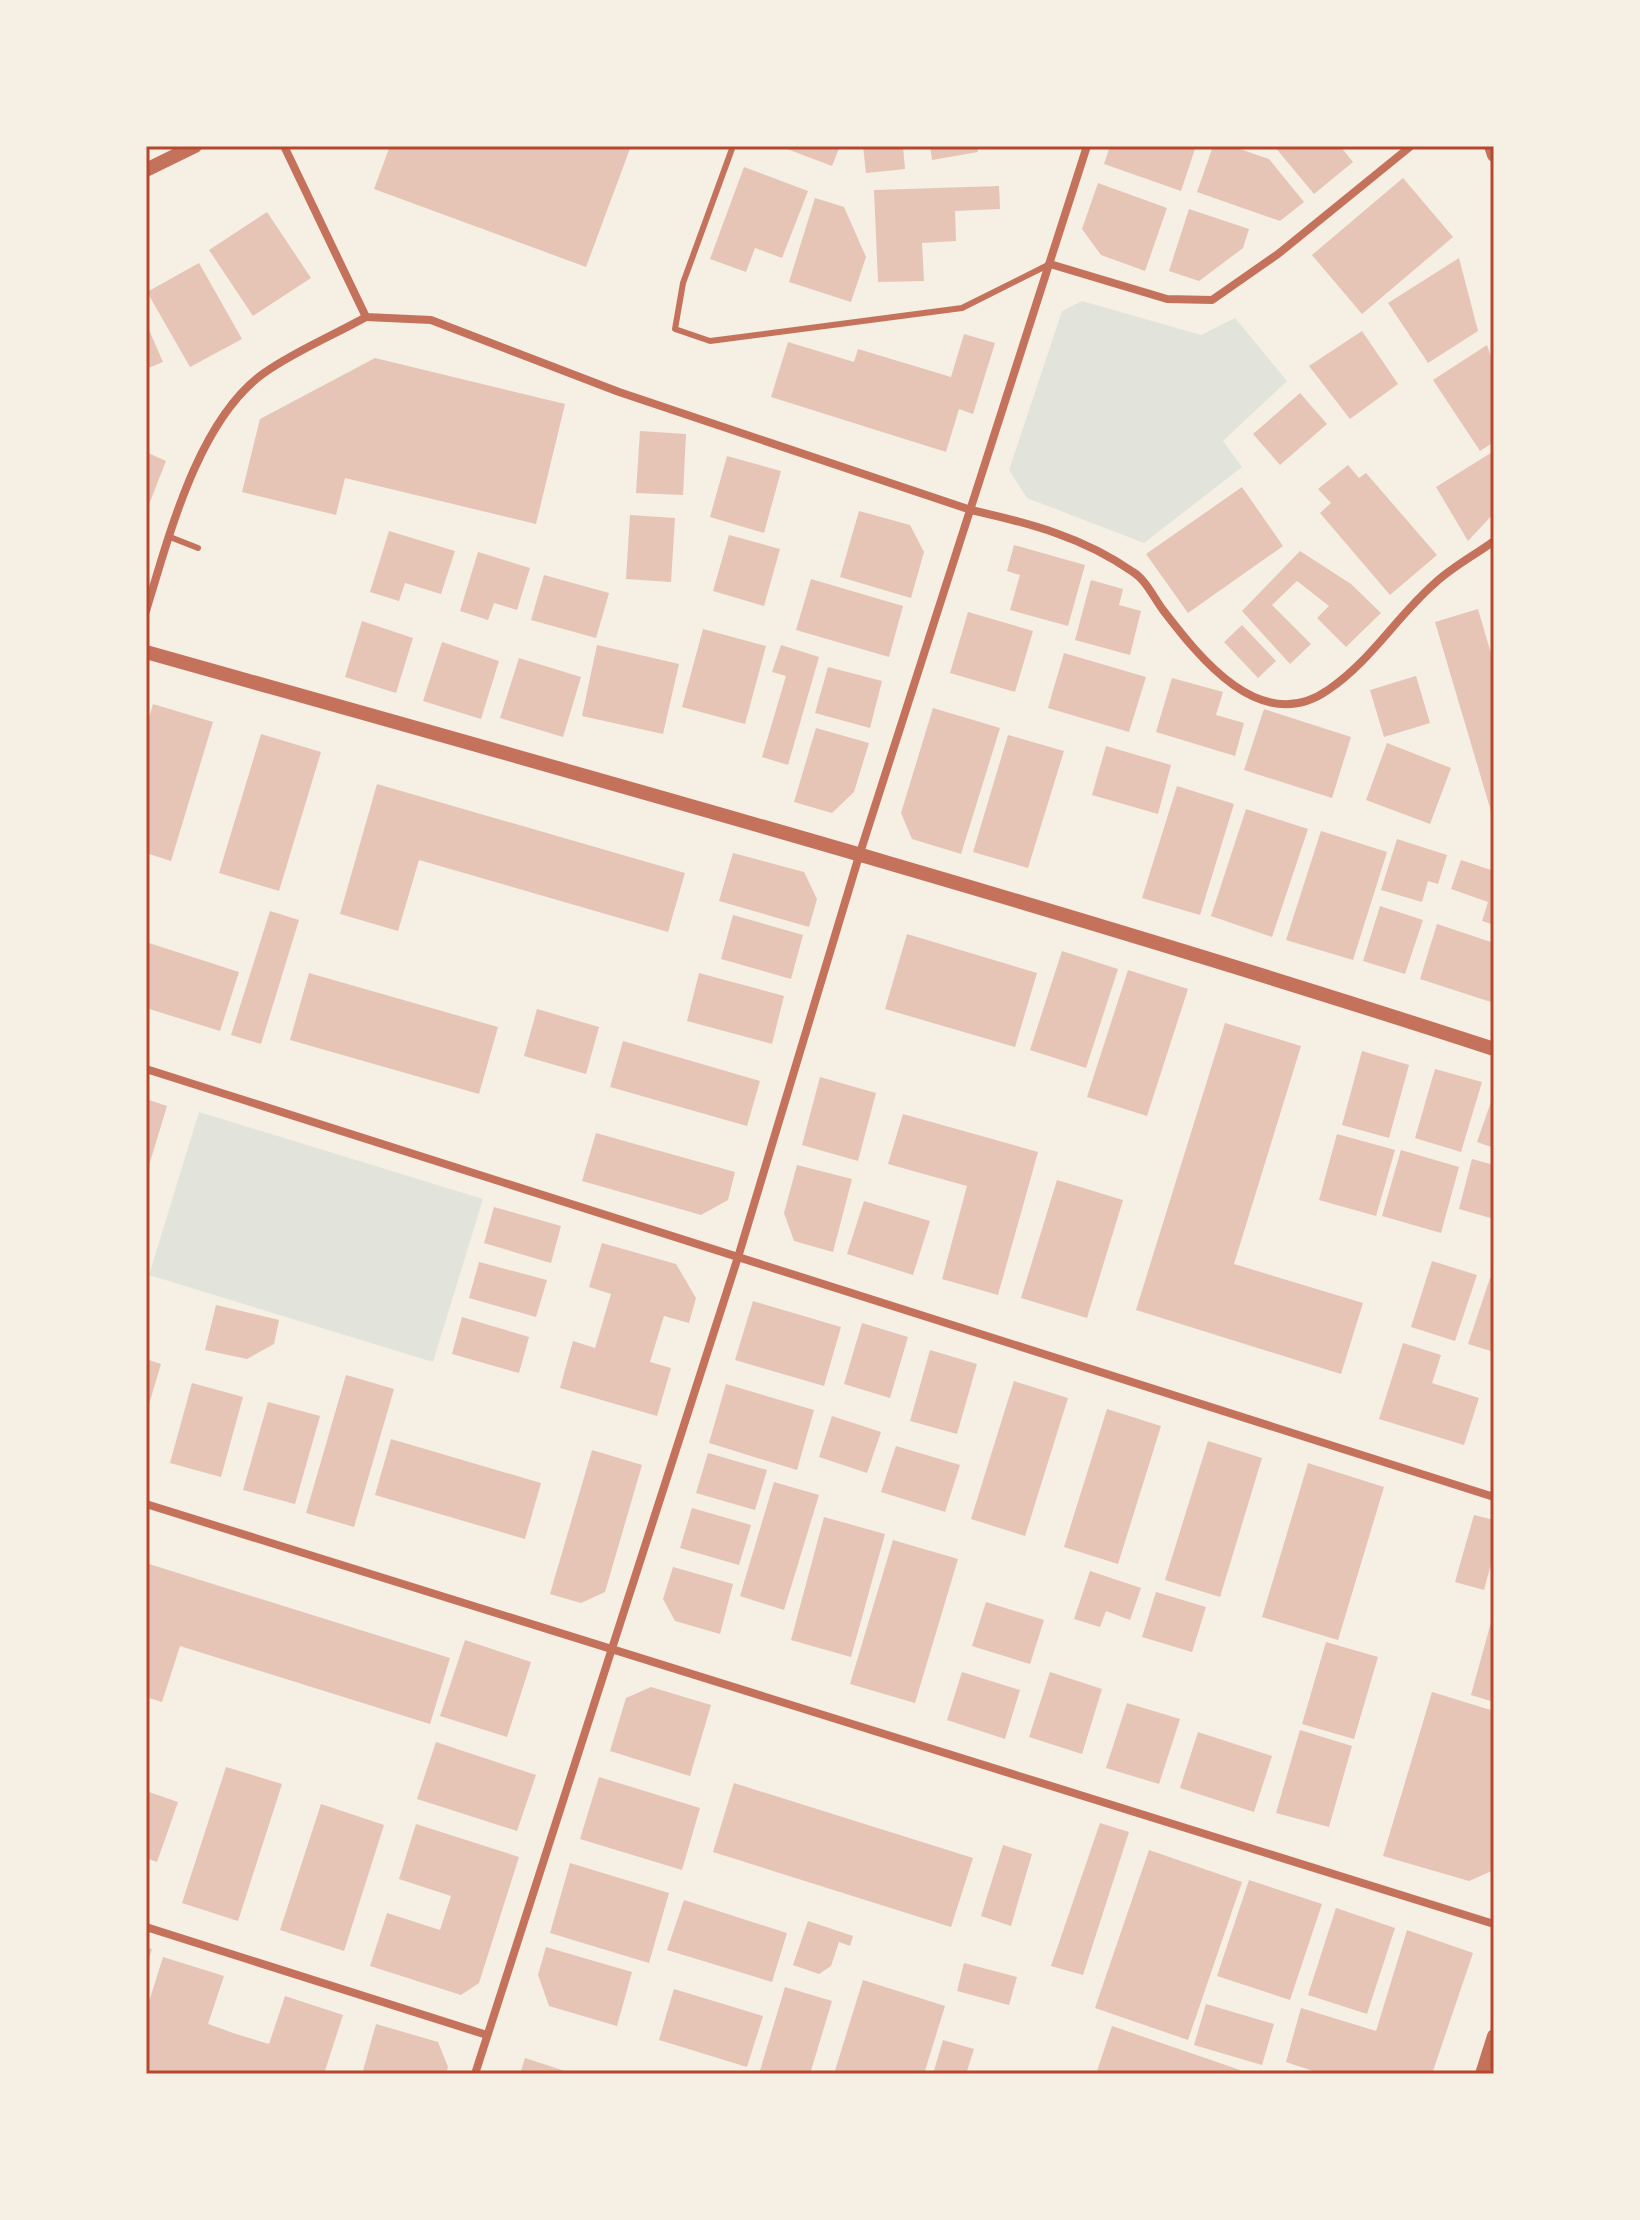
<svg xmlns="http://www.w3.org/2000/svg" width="1640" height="2220" viewBox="0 0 1640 2220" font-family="Spectral,serif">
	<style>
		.green { fill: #e2e4dc }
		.building { fill: #e6c5b7 }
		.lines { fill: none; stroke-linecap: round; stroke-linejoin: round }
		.service { stroke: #c5725c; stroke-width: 6 }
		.minor { stroke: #c5725c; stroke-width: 8 }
		.tertiary { stroke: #c5725c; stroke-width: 14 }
		.neatline { fill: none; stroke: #b5482f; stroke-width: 3 }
	</style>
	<rect width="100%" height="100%" fill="#f6efe4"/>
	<g class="green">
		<path d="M1082,301L1201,335L1235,318L1287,381L1223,441L1242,467L1144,543L1027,498L1009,470L1062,311Z"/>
		<path d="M199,1112L483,1199L433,1362L149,1275Z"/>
	</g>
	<g class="building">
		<path d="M390,146H631L586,267L374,189Z"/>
		<path d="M779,146H840L832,166Z"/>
		<path d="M863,146H903L905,169L866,173Z"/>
		<path d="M930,146H977L978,152L932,160Z"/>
		<path d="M1110,146H1196L1181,191L1104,164Z"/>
		<path d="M1213,146H1231L1269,159L1304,202L1280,221L1197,192Z"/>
		<path d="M1274,146H1340L1353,162L1314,194Z"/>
		<path d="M744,167L808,191L782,258L755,248L746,272L710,259Z"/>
		<path d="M1403,178L1453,237L1362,314L1312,255Z"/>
		<path d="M1098,183L1167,208L1145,271L1101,255L1082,229Z"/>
		<path d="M999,186L1000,209L955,211L956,241L922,243L924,281L878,282L874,190Z"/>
		<path d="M815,198L844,207L866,257L851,302L789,282Z"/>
		<path d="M1189,209L1249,229L1243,248L1199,281L1169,271Z"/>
		<path d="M267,212L311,278L253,316L209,250Z"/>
		<path d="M1459,258L1478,331L1428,363L1388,303Z"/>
		<path d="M199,263L242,339L190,367L147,292Z"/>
		<path d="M146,323L163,362L146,369Z"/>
		<path d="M1362,331L1398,384L1350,419L1309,366Z"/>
		<path d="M964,334L995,343L973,414L959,409L946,452L771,397L788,342L854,362L858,349L951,377Z"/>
		<path d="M1487,345L1494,366V442L1480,451L1433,380Z"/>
		<path d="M375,358L565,404L536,524L345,478L336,515L242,492L260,419Z"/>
		<path d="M1300,393L1327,424L1280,465L1253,434Z"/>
		<path d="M640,431L686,434L683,495L636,493Z"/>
		<path d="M1494,451V513L1468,541L1436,487Z"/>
		<path d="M146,452L166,461L146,512Z"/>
		<path d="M727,456L781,471L764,533L710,517Z"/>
		<path d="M1348,465L1359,478L1366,473L1437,555L1390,595L1320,513L1331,503L1318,489Z"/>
		<path d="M1242,487L1283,546L1188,613L1146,554Z"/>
		<path d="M859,511L910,525L924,552L911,598L840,577Z"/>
		<path d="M630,515L675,518L671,582L626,579Z"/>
		<path d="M389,531L455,551L441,594L405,583L399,601L370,592Z"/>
		<path d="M729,535L780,549L764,606L713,591Z"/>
		<path d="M1014,545L1085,565L1068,626L1010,610L1020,575L1007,571Z"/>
		<path d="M1300,551L1351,584L1381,613L1346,647L1317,618L1329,606L1297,581L1272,605L1311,644L1290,664L1242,611Z"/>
		<path d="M478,552L530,568L517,610L494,603L488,620L460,611Z"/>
		<path d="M544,575L609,593L596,638L531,620Z"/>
		<path d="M811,579L903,606L889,657L796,630Z"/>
		<path d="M1091,580L1123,589L1119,605L1141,611L1130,655L1075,640Z"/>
		<path d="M1478,609L1494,664L1493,818L1435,622Z"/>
		<path d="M968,612L1033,631L1015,692L950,673Z"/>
		<path d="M362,621L413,638L396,693L345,677Z"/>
		<path d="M1242,625L1276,661L1258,678L1224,642Z"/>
		<path d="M703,629L766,646L745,724L682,707Z"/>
		<path d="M442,642L499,661L481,719L423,701Z"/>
		<path d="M597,645L679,664L663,734L582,716Z"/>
		<path d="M781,645L819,657L788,765L762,757L786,676L772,672Z"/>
		<path d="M1064,653L1146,677L1129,732L1048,708Z"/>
		<path d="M519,658L581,677L563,737L500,718Z"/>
		<path d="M828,667L882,681L870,728L815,713Z"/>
		<path d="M1416,676L1430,723L1384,737L1370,690Z"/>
		<path d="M1172,678L1223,692L1216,715L1244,723L1235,756L1156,732Z"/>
		<path d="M153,704L213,722L171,861L146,853V729Z"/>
		<path d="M933,708L1000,728L961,854L912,839L901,813Z"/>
		<path d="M1264,709L1351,737L1332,798L1244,770Z"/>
		<path d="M816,728L869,743L854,792L832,813L794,802Z"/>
		<path d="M261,734L321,752L279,891L219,873Z"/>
		<path d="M1008,735L1064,751L1028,868L973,852Z"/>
		<path d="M1387,743L1451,768L1430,824L1366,800Z"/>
		<path d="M1106,746L1171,765L1158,814L1092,795Z"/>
		<path d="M377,784L685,873L668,932L419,860L398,931L340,914Z"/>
		<path d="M1177,786L1234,804L1200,915L1142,898Z"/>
		<path d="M1246,809L1308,829L1272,937L1211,916Z"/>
		<path d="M1321,831L1387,852L1353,960L1286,940Z"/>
		<path d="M1397,839L1447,855L1438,884L1428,881L1422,902L1381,890Z"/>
		<path d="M733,853L804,872L817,899L809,927L719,901Z"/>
		<path d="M1461,860L1494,871V925L1482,921L1488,902L1451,889Z"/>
		<path d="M1380,906L1423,920L1405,974L1363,961Z"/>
		<path d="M270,911L299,920L261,1044L231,1035Z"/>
		<path d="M733,915L803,935L791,979L721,959Z"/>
		<path d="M1437,924L1494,943V1003L1420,979Z"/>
		<path d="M907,934L1037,973L1015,1047L885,1009Z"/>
		<path d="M146,942L239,972L220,1031L146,1008Z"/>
		<path d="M1062,951L1118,969L1086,1068L1030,1050Z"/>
		<path d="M1128,970L1188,989L1147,1116L1087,1097Z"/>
		<path d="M309,973L498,1027L479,1094L290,1040Z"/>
		<path d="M699,973L784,996L772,1044L687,1021Z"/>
		<path d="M537,1009L599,1027L586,1074L524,1056Z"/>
		<path d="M1225,1023L1301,1046L1234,1264L1363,1303L1341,1374L1136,1310Z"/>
		<path d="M623,1041L760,1081L747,1126L610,1087Z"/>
		<path d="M1362,1051L1409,1065L1389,1138L1342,1125Z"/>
		<path d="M1435,1069L1482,1082L1461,1152L1415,1138Z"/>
		<path d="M820,1077L876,1093L858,1161L802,1145Z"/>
		<path d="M1494,1093V1148L1477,1142Z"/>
		<path d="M146,1099L167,1106L147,1172H146Z"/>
		<path d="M903,1114L1038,1152L998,1295L942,1279L967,1186L888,1164Z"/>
		<path d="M596,1133L735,1172L728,1200L701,1215L582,1181Z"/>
		<path d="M1337,1134L1395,1150L1376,1216L1319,1200Z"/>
		<path d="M1401,1150L1459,1167L1441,1233L1382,1216Z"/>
		<path d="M1472,1159L1494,1165V1219L1459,1209Z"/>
		<path d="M797,1165L852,1179L833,1252L794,1241L784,1213Z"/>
		<path d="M1057,1180L1123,1200L1087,1318L1021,1298Z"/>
		<path d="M864,1201L930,1221L913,1275L847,1254Z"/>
		<path d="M494,1207L561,1226L551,1263L484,1243Z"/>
		<path d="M602,1243L676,1264L696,1298L689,1323L664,1316L650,1362L671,1368L657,1416L560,1388L573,1341L595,1348L611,1294L589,1287Z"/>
		<path d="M1432,1261L1477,1275L1455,1341L1411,1327Z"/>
		<path d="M479,1262L547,1280L536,1317L469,1298Z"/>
		<path d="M1490,1278L1494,1279V1352L1468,1344Z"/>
		<path d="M753,1301L841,1327L824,1386L735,1360Z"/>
		<path d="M216,1305L279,1320L274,1344L247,1359L205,1350Z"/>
		<path d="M462,1317L529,1337L519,1373L452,1354Z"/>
		<path d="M862,1323L908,1337L890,1398L844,1384Z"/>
		<path d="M1403,1343L1441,1355L1432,1383L1479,1398L1464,1445L1379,1419Z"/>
		<path d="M930,1350L977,1364L957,1434L910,1421Z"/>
		<path d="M146,1359L161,1364L147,1411H146Z"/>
		<path d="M346,1375L394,1389L354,1527L306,1513Z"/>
		<path d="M1014,1381L1068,1398L1025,1536L971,1519Z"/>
		<path d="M192,1383L243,1397L221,1477L170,1463Z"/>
		<path d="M726,1384L814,1410L797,1470L709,1443Z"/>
		<path d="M268,1402L320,1416L295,1504L243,1490Z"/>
		<path d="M1107,1409L1161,1426L1118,1564L1064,1547Z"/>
		<path d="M832,1416L881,1432L867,1473L819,1457Z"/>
		<path d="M391,1439L541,1483L525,1539L375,1495Z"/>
		<path d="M1208,1441L1262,1458L1220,1597L1165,1580Z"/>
		<path d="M896,1446L960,1465L945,1512L881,1492Z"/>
		<path d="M592,1450L642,1465L605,1592L581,1603L550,1594Z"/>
		<path d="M708,1453L767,1470L755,1510L696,1493Z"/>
		<path d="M1308,1463L1384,1487L1338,1640L1262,1617Z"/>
		<path d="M774,1482L819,1495L784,1610L740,1596Z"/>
		<path d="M692,1508L751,1525L739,1565L680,1548Z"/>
		<path d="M1474,1515L1494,1520V1553L1484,1590L1455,1582Z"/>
		<path d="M824,1517L885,1534L851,1657L791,1640Z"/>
		<path d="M893,1540L958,1559L915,1703L850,1684Z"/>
		<path d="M146,1563L450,1658L430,1724L180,1646L162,1702L146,1697Z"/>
		<path d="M673,1567L733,1584L720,1634L675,1621L663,1599Z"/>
		<path d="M1090,1571L1141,1588L1130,1620L1106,1611L1100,1627L1074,1619Z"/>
		<path d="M1156,1592L1206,1607L1192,1652L1142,1637Z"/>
		<path d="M986,1602L1044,1620L1030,1664L972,1646Z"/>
		<path d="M1493,1615H1494V1702L1471,1695Z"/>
		<path d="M465,1640L531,1662L507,1737L440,1716Z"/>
		<path d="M1326,1642L1378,1657L1354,1739L1302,1724Z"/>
		<path d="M962,1672L1020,1690L1005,1739L947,1720Z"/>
		<path d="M1050,1672L1102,1689L1082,1754L1029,1737Z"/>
		<path d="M651,1687L711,1705L690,1776L610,1751L626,1698Z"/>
		<path d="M1432,1692L1494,1711V1870L1469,1881L1383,1856Z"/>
		<path d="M1127,1703L1180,1719L1159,1784L1106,1768Z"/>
		<path d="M1300,1730L1352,1746L1329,1827L1276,1813Z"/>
		<path d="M1198,1732L1272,1756L1254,1812L1180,1788Z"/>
		<path d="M436,1742L536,1775L517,1831L417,1799Z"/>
		<path d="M226,1767L282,1784L238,1921L182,1903Z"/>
		<path d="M599,1777L700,1808L682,1870L580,1839Z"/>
		<path d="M734,1783L973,1858L951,1927L713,1852Z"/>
		<path d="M146,1791L178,1802L157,1862L146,1858Z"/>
		<path d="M321,1804L384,1825L344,1951L280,1930Z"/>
		<path d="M1100,1823L1129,1832L1083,1975L1051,1966Z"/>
		<path d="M416,1824L519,1857L479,1983L461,1995L370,1966L387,1913L440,1930L451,1896L399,1879Z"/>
		<path d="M1003,1845L1032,1854L1011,1926L981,1916Z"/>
		<path d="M1149,1850L1242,1882L1188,2040L1095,2008Z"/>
		<path d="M570,1863L669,1893L649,1963L550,1933Z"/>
		<path d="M1249,1880L1322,1904L1290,2000L1217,1976Z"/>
		<path d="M684,1900L787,1933L772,1982L667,1950Z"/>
		<path d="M1336,1908L1395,1928L1367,2014L1308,1995Z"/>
		<path d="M808,1921L853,1936L850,1946L839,1942L831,1966L819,1974L793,1965Z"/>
		<path d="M1407,1930L1473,1953L1432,2074H1322L1286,2062L1301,2008L1376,2031Z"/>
		<path d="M146,1947L152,1949L147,1966H146Z"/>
		<path d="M546,1947L632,1972L617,2026L549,2006L538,1975Z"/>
		<path d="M163,1957L224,1976L208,2024L236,2034L269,2044L285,1996L343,2015L324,2074H146V2011Z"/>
		<path d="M964,1963L1017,1977L1009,2005L957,1991Z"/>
		<path d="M863,1980L945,2006L924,2074H834Z"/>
		<path d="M785,1987L832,2001L810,2074H759Z"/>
		<path d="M674,1989L763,2016L747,2067L659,2040Z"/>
		<path d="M1206,2004L1274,2024L1262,2065L1194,2045Z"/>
		<path d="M376,2024L438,2042L448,2067L446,2074H362Z"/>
		<path d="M1112,2026L1240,2070L1239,2074H1096Z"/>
		<path d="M943,2040L974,2049L966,2074H933Z"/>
		<path d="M525,2058L571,2073L570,2074H520Z"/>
	</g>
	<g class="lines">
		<g class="service">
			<path d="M733,146L683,283L675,329L710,341L962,308L1048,265"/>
			<path d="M170,537L198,548"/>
		</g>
		<g class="minor">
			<path d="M284,146L366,317L431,320L619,392L971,510C1029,523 1083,537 1133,572C1146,580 1154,598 1163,610C1199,657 1261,737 1328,690C1370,662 1397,616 1435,583C1452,567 1475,555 1494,541"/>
			<path d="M1050,264L1167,299L1212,300L1278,254L1411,146"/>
			<path d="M146,611C169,536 198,420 264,373C295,351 332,336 366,317"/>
			<path d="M146,1069L1494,1497"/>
			<path d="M146,1504L1494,1924"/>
			<path d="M146,1927L487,2035"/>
			<path d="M475,2074L739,1254L859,856L1087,146"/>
		</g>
		<g class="tertiary">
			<path d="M1491,146L1494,155"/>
			<path d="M146,170L195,146"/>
			<path d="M146,652C597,779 1049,904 1494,1049"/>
			<path d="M1482,2074L1494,2036"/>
		</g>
	</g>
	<rect width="1640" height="2220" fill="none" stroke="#f6efe4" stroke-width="296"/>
	<rect x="148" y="148" width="1344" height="1924" class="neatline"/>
</svg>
